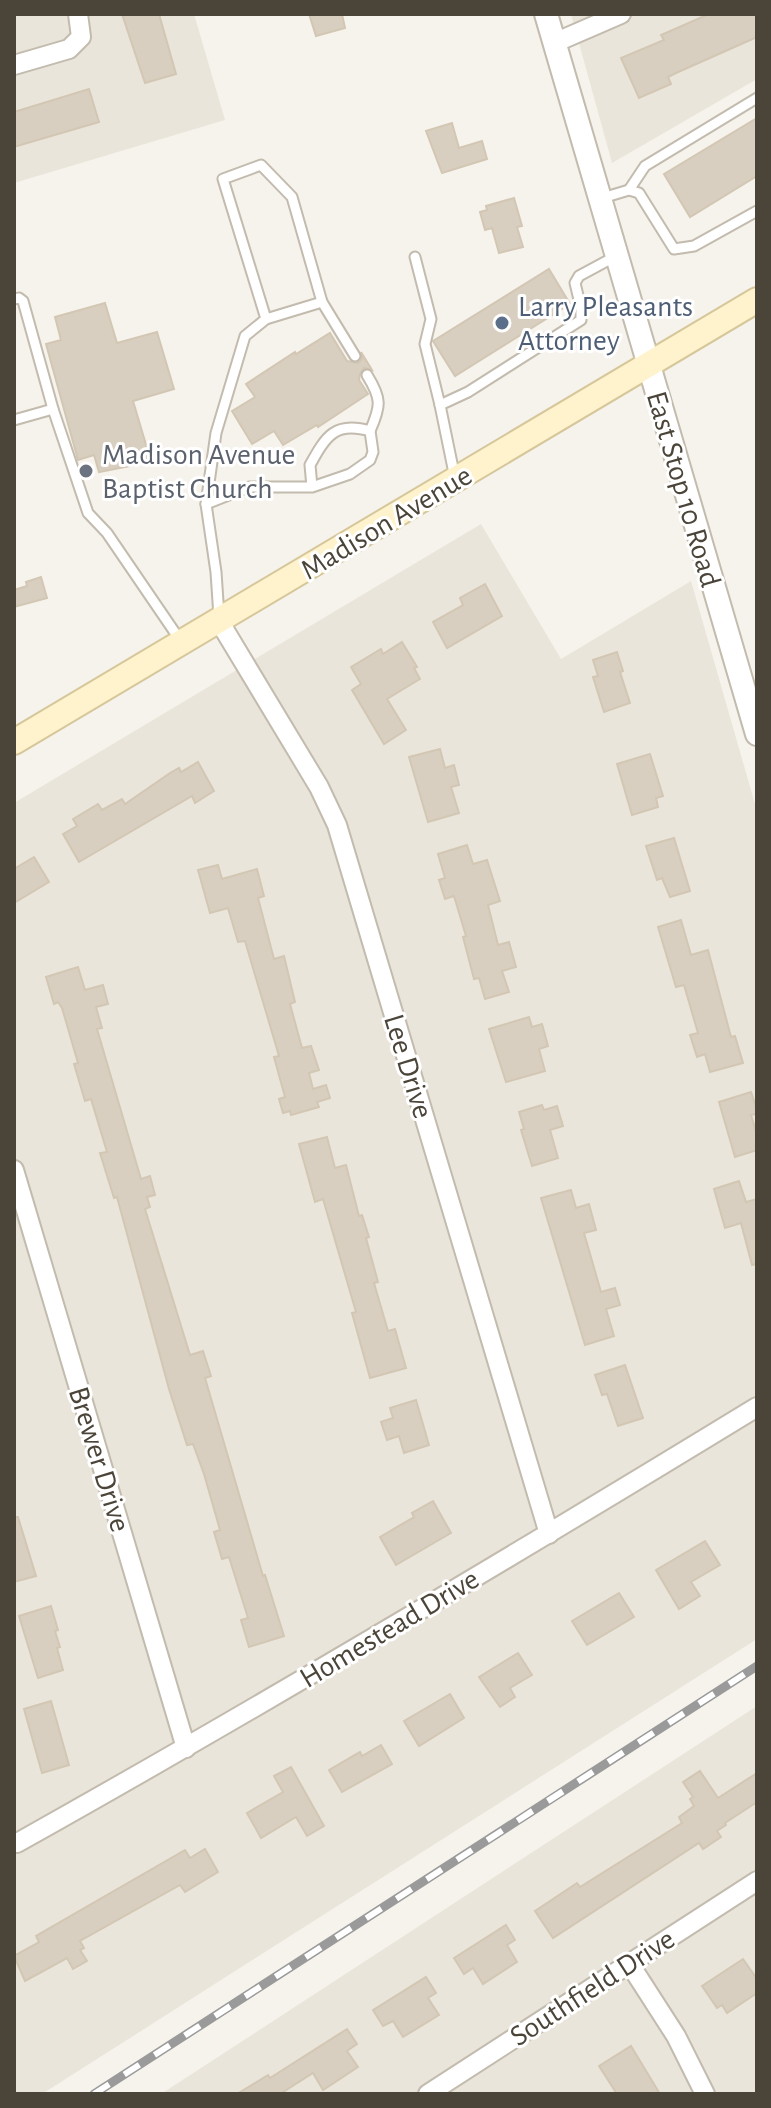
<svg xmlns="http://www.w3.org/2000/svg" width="771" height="2108" viewBox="0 0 771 2108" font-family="'Alegreya Sans',sans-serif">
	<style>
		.residential { fill: #eae5da }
		.building { fill: #d8cfc1; stroke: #d3c7b4; stroke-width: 2 }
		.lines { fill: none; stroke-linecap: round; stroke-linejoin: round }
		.service-casing { stroke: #c2bbae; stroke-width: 13 }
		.minor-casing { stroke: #c2bbae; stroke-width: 22 }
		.tertiary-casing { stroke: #c2bbae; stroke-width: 26 }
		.secondary-casing { stroke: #d6c79b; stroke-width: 28 }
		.service { stroke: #fff; stroke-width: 9 }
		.minor { stroke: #fff; stroke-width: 18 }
		.tertiary { stroke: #fff; stroke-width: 22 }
		.secondary { stroke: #fff3cd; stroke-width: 24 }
		.rail-casing { stroke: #9a9a9a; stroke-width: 9 }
		.rail { stroke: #fff; stroke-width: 6; stroke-dasharray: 18; stroke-linecap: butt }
		.service-dot { fill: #5c6f8a; stroke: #fff; stroke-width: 3 }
		.worship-dot { fill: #6b7280; stroke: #fff; stroke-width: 3 }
		.labels { text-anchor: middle; stroke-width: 6; stroke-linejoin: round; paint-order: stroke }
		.service-label { font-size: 30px; fill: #4e5e75; stroke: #fff; text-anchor: start }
		.worship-label { font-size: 30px; fill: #5b616d; stroke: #fff; text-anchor: start }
		.street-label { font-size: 30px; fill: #4b4439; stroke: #fff }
	</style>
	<rect width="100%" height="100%" fill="#f6f3ec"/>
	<g class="residential">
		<path d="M14,14H194L225,120L14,183Z"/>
		<path d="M571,14H757V79L612,163Z"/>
		<path d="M481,524L561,659L691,581L757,811V1639L42,2094H14V803Z"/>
		<path d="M757,1706V2094H161Z"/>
	</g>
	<g class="building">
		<path d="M122,14H159L176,74L145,83Z"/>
		<path d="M309,14H342L345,28L316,36Z"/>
		<path d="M709,14H757V37L676,73L668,77L671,84L639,98L621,58L664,40L661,35Z"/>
		<path d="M89,89L99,122L14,147V112Z"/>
		<path d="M757,118V176L690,217L664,174Z"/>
		<path d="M452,123L459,148L482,141L487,159L442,173L426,131Z"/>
		<path d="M514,198L522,226L517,227L523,247L499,253L492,228L485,230L480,212L487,210L486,206Z"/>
		<path d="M549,269L570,304L455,376L433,341Z"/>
		<path d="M105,303L117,343L157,332L174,389L133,401L150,458L134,462L135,465L99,472L94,455L78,460L46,344L61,340L55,317Z"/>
		<path d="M330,333L347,361L358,363L362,359L361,352L372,370L364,368L360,374L359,380L368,394L318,427L317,425L283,445L274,431L252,444L232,411L255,397L246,384L295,352L296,354Z"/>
		<path d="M41,577L47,598L14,607V590L27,586L26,582Z"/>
		<path d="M485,584L502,616L447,648L433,622L463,605L460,598Z"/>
		<path d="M402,642L417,667L414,668L420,679L387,699L406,730L384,744L352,690L361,684L351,667L381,649L383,654Z"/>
		<path d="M617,652L623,671L620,672L630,703L604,712L593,677L598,676L593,660Z"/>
		<path d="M440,749L445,768L454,765L459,785L451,787L459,813L428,822L409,757Z"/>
		<path d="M650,754L663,796L656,798L658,807L632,815L617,764Z"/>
		<path d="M198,762L214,791L195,803L192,796L79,862L63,834L77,826L73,819L98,804L102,810L122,799L125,804L170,773L179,768L181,772Z"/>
		<path d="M674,838L690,891L670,897L662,878L657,880L646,846Z"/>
		<path d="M467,845L473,864L487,860L500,901L488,905L498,945L509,942L516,967L502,971L509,992L485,999L479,978L474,979L463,937L466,936L454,896L445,899L439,880L445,878L438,854Z"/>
		<path d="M34,857L49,882L14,903V869Z"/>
		<path d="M218,865L222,879L257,869L264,896L258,898L274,959L284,956L295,1002L290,1004L302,1048L311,1046L319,1070L309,1073L313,1089L326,1085L330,1098L317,1102L319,1107L291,1115L290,1111L283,1113L279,1099L285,1097L274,1057L279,1056L245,941L238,942L228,908L210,913L198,870Z"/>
		<path d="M681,920L691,955L708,950L731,1037L735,1036L743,1063L710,1072L705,1054L697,1057L690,1035L698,1033L684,985L676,987L658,927Z"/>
		<path d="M78,967L85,990L103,985L108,1004L96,1007L102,1028L97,1029L141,1179L150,1176L155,1195L147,1197L150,1207L145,1209L190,1355L203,1351L211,1376L205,1378L263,1576L265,1575L284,1636L249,1647L241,1620L248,1618L229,1557L222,1559L214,1532L220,1530L204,1474L193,1444L187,1445L169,1389L117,1197L114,1198L100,1153L107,1152L91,1099L85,1101L74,1064L78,1063L62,1008L58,1002L54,1004L46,977Z"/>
		<path d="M529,1017L532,1027L542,1024L548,1046L539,1049L545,1071L506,1082L489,1029Z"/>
		<path d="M751,1092L757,1110V1114L751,1115L757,1135V1150L735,1157L719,1102Z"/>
		<path d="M542,1105L544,1110L557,1106L563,1126L550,1130L558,1158L532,1166L521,1130L524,1129L519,1112Z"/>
		<path d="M327,1137L335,1168L346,1165L359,1216L362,1215L369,1237L366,1238L378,1282L374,1283L388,1331L395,1329L406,1368L370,1378L352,1313L356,1312L323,1199L315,1202L299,1144Z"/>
		<path d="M739,1181L746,1202L757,1199V1264L752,1265L741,1223L725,1228L714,1189Z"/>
		<path d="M571,1190L576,1208L589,1204L596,1230L584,1233L601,1292L615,1288L620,1305L606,1309L614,1336L585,1345L541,1198Z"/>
		<path d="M625,1365L643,1418L618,1426L607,1394L602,1395L595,1375Z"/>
		<path d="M416,1400L429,1445L404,1453L399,1436L387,1440L381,1422L393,1418L390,1408Z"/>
		<path d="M433,1501L451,1533L396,1565L380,1537L414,1517L412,1513Z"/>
		<path d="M14,1517H18L36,1576L14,1582Z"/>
		<path d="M705,1541L720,1565L691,1582L700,1596L679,1609L656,1570Z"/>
		<path d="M619,1593L634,1617L587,1645L572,1621Z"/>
		<path d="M51,1606L58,1630L55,1631L60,1647L57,1648L63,1670L38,1678L19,1616Z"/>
		<path d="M518,1653L532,1675L510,1688L515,1697L500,1707L479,1677Z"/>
		<path d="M450,1694L464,1718L419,1746L404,1721Z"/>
		<path d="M51,1701L69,1765L42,1773L24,1709Z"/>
		<path d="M381,1745L392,1764L342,1792L329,1770L360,1752L362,1756Z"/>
		<path d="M291,1767L324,1826L307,1836L296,1817L261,1838L247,1813L283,1792L274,1776Z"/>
		<path d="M700,1771L718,1798L757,1773V1802L725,1823L726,1825L717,1831L721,1837L703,1849L699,1843L553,1938L535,1911L577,1883L580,1887L682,1823L679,1817L694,1806L690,1799L693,1797L683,1782Z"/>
		<path d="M205,1849L218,1872L185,1892L180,1885L80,1941L84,1948L80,1950L87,1961L73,1969L67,1958L25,1981L14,1956L39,1942L36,1936L185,1850L190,1858Z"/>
		<path d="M506,1925L515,1940L507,1945L517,1962L483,1984L473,1968L464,1974L454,1958Z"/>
		<path d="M743,1959L757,1979V1993L727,2013L722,2005L717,2008L702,1986Z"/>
		<path d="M426,1977L436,1993L428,1998L439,2015L403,2037L393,2021L383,2026L373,2010Z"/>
		<path d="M347,2029L357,2044L347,2051L358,2067L323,2090L313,2073L280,2094H237L268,2075L270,2078Z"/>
		<path d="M631,2046L660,2094H617L599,2066Z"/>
	</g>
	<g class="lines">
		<defs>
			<g id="service">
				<path d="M629,190L645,166L757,98"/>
				<path d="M599,199L629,190L639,193L674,249L694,246L757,211"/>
				<path d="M415,257L431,319L425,344L440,405"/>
				<path d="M14,299L19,298L23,301L53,409L88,513L107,533L180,640"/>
				<path d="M322,302L355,356"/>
				<path d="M367,375C382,399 381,406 370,431"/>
				<path d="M14,420L53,409"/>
				<path d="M455,478L440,405L468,392L581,320V308L575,283L579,276L616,256"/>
				<path d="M206,504L249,487H312L350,474L370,460L373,452L370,431C335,421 326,436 310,465L312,487"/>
				<path d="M219,617L216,572L206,504L216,433L245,336L266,319L223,179L261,165L292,197L322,302L266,319"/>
			</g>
			<g id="minor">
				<path d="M554,43L621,14"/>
				<path d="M14,65L69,49L81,37L78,14"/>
				<path d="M219,621L319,787L337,825L549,1534"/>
				<path d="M14,1170L186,1748"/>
				<path d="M17,1843C267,1703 513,1556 757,1407"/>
				<path d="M629,1963L676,2036L705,2094"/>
				<path d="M428,2094L757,1881"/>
			</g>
			<path id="tertiary" d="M546,14L757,734"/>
			<path id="secondary" d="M14,742L757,300"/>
		</defs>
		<use href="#service" class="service-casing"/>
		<use href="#minor" class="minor-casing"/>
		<use href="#tertiary" class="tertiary-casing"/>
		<use href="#secondary" class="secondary-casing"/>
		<use href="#service" class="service"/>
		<use href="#minor" class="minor"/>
		<use href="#tertiary" class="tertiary"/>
		<use href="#secondary" class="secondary"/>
		<defs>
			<path id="rail" d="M94,2094L757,1666"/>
		</defs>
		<use href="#rail" class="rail-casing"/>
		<use href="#rail" class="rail"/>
	</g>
	<circle class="service-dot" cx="502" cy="323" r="8"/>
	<circle class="worship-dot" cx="86" cy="471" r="8"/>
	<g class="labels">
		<g class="service-label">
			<text x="518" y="316">Larry Pleasants<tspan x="518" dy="34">Attorney</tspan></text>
		</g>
		<g class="worship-label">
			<text x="102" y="464">Madison Avenue<tspan x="102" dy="34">Baptist Church</tspan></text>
		</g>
		<g class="street-label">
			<text transform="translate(684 489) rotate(74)" y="10">East Stop 10 Road</text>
			<text transform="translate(386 522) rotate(-31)" y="10">Madison Avenue</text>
			<text transform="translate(409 1066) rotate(73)" y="10">Lee Drive</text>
			<text transform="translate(100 1459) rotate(73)" y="10">Brewer Drive</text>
			<text transform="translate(389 1628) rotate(-31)" y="10">Homestead Drive</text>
			<text transform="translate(592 1987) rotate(-33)" y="10">Southfield Drive</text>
		</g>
	</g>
	<rect width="771" height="2108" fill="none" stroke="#4b4439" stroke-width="32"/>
</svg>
